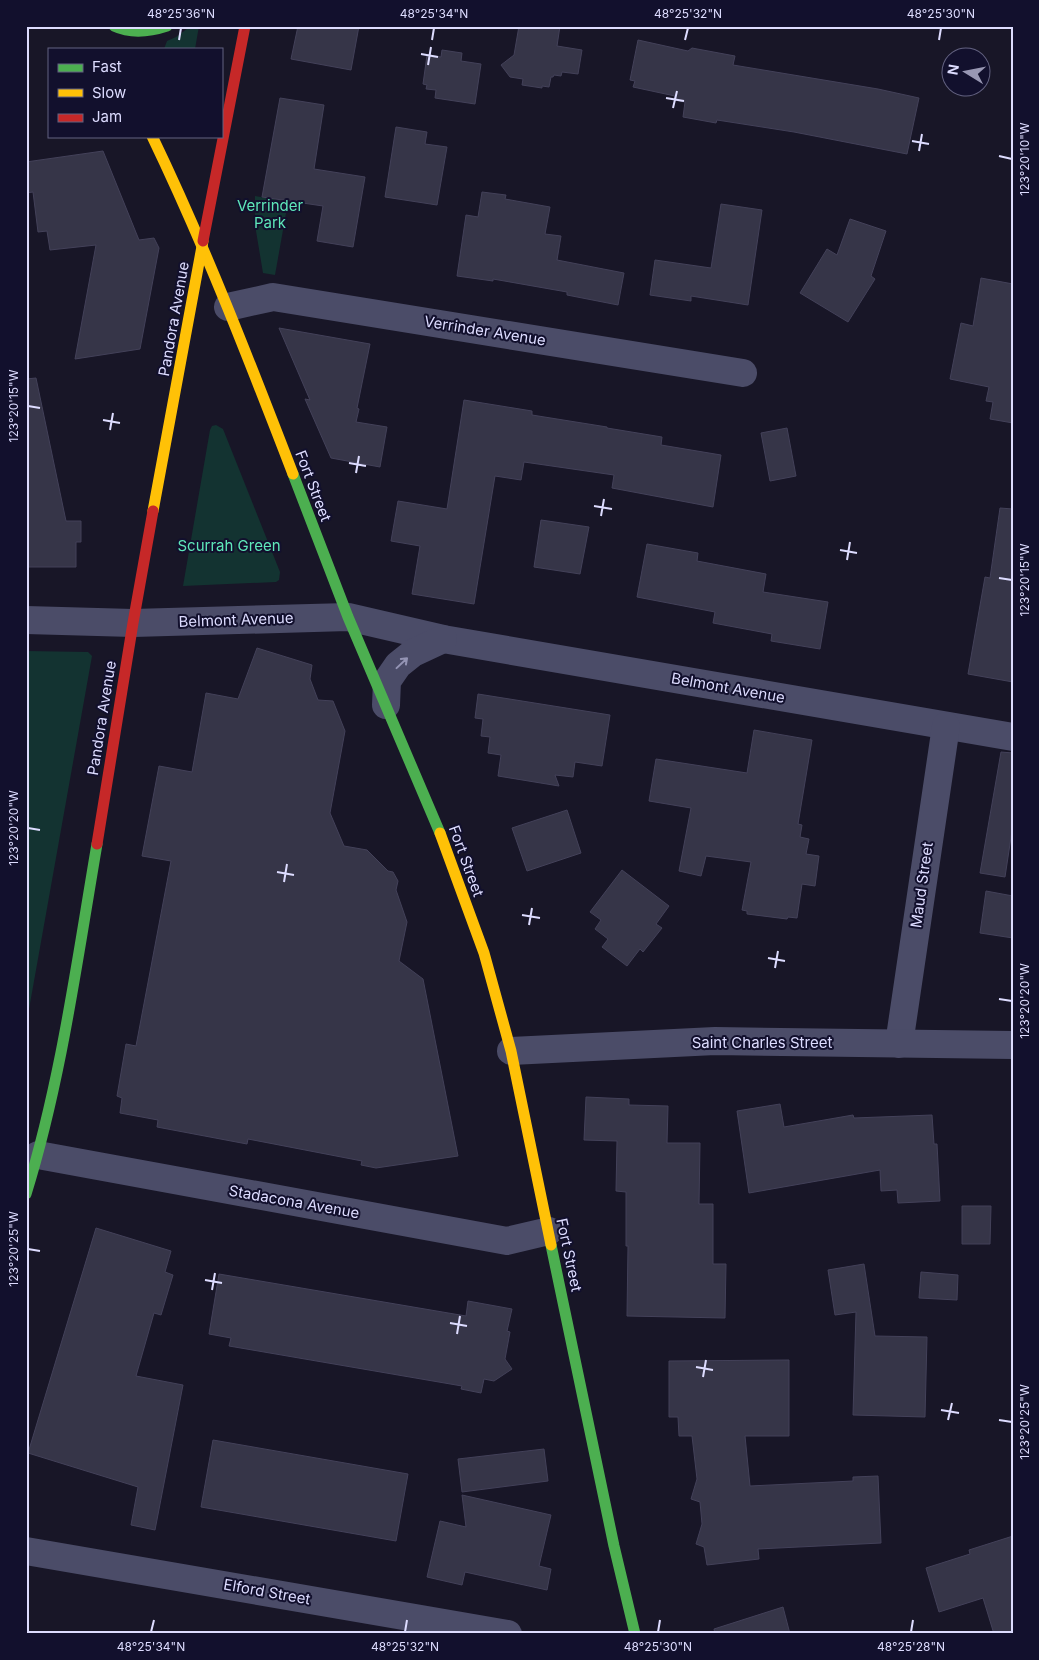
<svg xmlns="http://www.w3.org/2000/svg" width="1039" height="1660" viewBox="0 0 1039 1660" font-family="Inter,sans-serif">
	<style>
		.green { fill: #133331 }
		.building { fill: #363548; stroke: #434159 }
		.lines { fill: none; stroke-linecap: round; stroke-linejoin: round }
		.street { stroke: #4b4c68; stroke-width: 28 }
		.fast { stroke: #4caf50; stroke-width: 11 }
		.slow { stroke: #ffc107; stroke-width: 11 }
		.jam { stroke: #c62828; stroke-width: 11 }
		.oneway { stroke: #9494b4 }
		.ticks { fill: none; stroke: #dddcff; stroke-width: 2 }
		.labels { text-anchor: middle; stroke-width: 4; stroke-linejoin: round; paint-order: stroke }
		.park-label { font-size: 15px; fill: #5fe8ba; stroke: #12102d }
		.street-label { font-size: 15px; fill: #dddcff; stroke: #12102d }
		.neatline { fill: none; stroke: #dddcff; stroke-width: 2 }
		.ticks-label { font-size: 12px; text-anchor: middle; fill: #dddcff }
	</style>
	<rect width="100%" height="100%" fill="#181627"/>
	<g class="green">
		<path d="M191,26H199L195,49H164L167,41L176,37Z"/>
		<path d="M255,196L288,202L275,275L263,273L255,225Z"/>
		<path d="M216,425L223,429L280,572L279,580L276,582L183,586L210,430L212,426Z"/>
		<path d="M26,651L88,652L92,656L26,1026Z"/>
	</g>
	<g class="building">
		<path d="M298,26H359L351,70L291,59Z"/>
		<path d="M519,26H560L557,46L582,50L578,74L562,72L561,76L554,75L553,77H551L549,87L542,86V88L522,85L523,79L510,77L501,65L514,55Z"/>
		<path d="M638,40L688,51L692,48L735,56L733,65L878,89L919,98L907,154L794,132L717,120L716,123L683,117L685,102L674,100L675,96L633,87L635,81L630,80Z"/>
		<path d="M442,50L462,53L461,61L481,64L475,104L435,98L436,90L426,89L427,85L423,84L427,55L441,57Z"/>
		<path d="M280,98L324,105L314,169L365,177L353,247L317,241L323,206L262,197Z"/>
		<path d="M396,127L427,132L425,144L447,147L437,205L385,197Z"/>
		<path d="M103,151L139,240L154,238L159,248L140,349L75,359L96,245L50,250L47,231L38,232L33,192L26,193V162Z"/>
		<path d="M482,192L506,195L505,199L550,207L545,234L561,236L557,260L624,273L618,305L567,295V292L493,279V281L457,276L466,215L478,217Z"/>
		<path d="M721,204L762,210L748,305L691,296V301L650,295L655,260L711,268Z"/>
		<path d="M850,219L886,231L871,276L875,279L848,322L800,293L827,249L837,255Z"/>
		<path d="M981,278L1013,284V423L990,419L993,402L986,401L989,387L950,379L961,323L973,326Z"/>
		<path d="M279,328L370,344L357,408L359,409L356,422L387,427L380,467L331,458L305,399L310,400Z"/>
		<path d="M36,378L66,521H81V542H76V567H26V379Z"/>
		<path d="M464,400L532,411V415L607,427V428L662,437L661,445L721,455L713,507L612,488L614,475L524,462L521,480L495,476L474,604L412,594L420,546L391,541L398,501L447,509Z"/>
		<path d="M787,428L796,476L770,481L761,433Z"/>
		<path d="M1000,508L1013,509V682L968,674L985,577L990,578Z"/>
		<path d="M541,520L589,527L580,574L534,567Z"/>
		<path d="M647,544L698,553L697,561L766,574L763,592L828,602L820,649L771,641L772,634L713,623L715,612L637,597Z"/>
		<path d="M257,648L312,665L310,679L318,700L333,701L345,731L330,813L344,846L367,850L388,871L393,872L398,881L396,890L407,922L399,961L423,979L458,1156L376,1168L361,1165L362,1161L248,1139L247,1144L157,1127L158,1120L120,1113L122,1098L117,1096L126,1044L136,1046L171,861L142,856L159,766L192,772L206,693L238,699Z"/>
		<path d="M478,694L610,715L602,766L575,762L573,777L555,775L559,786L498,776L501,755L488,753L490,737L481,736L483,719L475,718Z"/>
		<path d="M754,730L812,740L798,824L802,825L800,837L809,839L806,854L819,856L815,886L802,884L797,918L788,917L787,919L747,914V911L742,910L751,862L706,856L701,876L679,871L691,808L649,801L656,759L747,773Z"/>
		<path d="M1001,752L1013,753V824L1005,877L980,873Z"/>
		<path d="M567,810L581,853L527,871L512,828Z"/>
		<path d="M622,870L669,906L656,924L662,928L643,952L640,949L627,966L602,947L608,939L595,929L601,920L590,912Z"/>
		<path d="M986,891L1013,896V938L980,933Z"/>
		<path d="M586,1097L629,1099V1105L668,1106L667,1143H700L699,1204H713V1264H726L725,1318L627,1316L628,1246H626V1192L616,1191L617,1141L584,1140Z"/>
		<path d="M780,1104L784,1127L853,1115L854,1118L932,1115L934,1144H937L940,1201L898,1203L897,1190L881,1191L880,1170L749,1193L737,1111Z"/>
		<path d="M962,1206H991L990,1244H962Z"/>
		<path d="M96,1228L171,1251L165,1272L173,1275L161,1315L154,1313L136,1376L183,1385L155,1530L131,1525L138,1487L28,1453Z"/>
		<path d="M864,1264L875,1336L927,1337L925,1417L853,1415L856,1312L835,1315L828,1270Z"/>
		<path d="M921,1272L958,1275L957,1300L919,1298Z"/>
		<path d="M219,1274L466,1316L468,1301L512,1309L507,1331L510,1332L505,1359L512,1369L494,1381L484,1379L481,1393L461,1389L462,1386L229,1346L231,1338L209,1334Z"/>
		<path d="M789,1360V1436H745L750,1486L853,1481V1477L878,1476L881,1543L758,1549L759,1559L707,1565L704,1547L696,1544L702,1524L700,1502L691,1499L697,1479L692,1436H679L678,1417H669V1361Z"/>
		<path d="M213,1440L408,1474L396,1541L201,1507Z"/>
		<path d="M544,1449L548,1481L462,1492L458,1459Z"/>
		<path d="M462,1495L551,1515L539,1566L551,1569L547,1590L465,1572L462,1585L427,1577L440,1521L466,1527Z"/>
		<path d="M1013,1536V1634H994L983,1598L939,1612L926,1568L970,1554L969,1550Z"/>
		<path d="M783,1607L790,1634H715L714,1629Z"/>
	</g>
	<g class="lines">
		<g class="street">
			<path d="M228,307L273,297L743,373"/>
			<path d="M26,620L133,623L348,617L443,639L1013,737"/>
			<path d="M386,705L387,681L398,665L413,653L443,639"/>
			<path d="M899,1044L946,726"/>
			<path d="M511,1051L715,1041L1013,1045"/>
			<path d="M38,1155L507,1241L549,1231"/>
			<path d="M26,1551L508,1634"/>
		</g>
		<g class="fast">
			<path d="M114,26C131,34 149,32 167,26"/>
			<path d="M293,474L348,617L440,833"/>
			<path d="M26,1194C61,1081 77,961 97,844"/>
			<path d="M551,1245L614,1546L635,1634"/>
		</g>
		<g class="slow">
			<path d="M152,136C205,246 249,360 293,474"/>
			<path d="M153,511L203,241"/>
			<path d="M440,833L484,953L511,1051L551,1245"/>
		</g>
		<g class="jam">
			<path d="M203,241L245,26"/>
			<path d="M97,844L133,623L153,511"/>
		</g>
	</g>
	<defs><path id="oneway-shaft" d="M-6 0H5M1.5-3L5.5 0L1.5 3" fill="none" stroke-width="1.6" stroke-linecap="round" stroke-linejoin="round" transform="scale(1.25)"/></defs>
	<use class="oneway" href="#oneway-shaft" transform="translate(402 663) rotate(-43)"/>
	<path class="ticks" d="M179,40L181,28M432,40L434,28M685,40L688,28M939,40L941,28M421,54L438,57M428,65L431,47M666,98L684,101M673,108L677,91M912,141L929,144M919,151L922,134M999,156L1012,159M28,406L40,408M103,420L120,423M110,430L113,413M349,463L366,466M356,473L359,456M594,506L612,509M601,516L604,499M840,550L857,553M847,560L850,542M999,578L1012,580M28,828L40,830M277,872L294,875M284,882L287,864M522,915L540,918M529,925L532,908M768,958L785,961M775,968L778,951M999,999L1012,1001M28,1249L40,1251M205,1280L222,1283M212,1290L215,1273M450,1323L467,1326M457,1334L460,1316M696,1367L713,1370M703,1377L706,1360M941,1410L959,1413M948,1420L952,1403M999,1420L1012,1422M151,1632L154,1620M405,1632L407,1620M658,1632L660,1620M911,1632L913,1620"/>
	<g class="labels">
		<g class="park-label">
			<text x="270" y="211">Verrinder<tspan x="270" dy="17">Park</tspan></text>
			<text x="229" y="551">Scurrah Green</text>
		</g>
		<g class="street-label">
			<text transform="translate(174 319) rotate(-80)" y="5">Pandora Avenue</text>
			<text transform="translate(485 331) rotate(9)" y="5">Verrinder Avenue</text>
			<text transform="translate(313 486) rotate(69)" y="5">Fort Street</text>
			<text transform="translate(236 620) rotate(-2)" y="5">Belmont Avenue</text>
			<text transform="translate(728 688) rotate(10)" y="5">Belmont Avenue</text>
			<text transform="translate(102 718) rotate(-81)" y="5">Pandora Avenue</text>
			<text transform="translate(466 861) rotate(70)" y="5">Fort Street</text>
			<text transform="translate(922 885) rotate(-82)" y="5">Maud Street</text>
			<text x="762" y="1048">Saint Charles Street</text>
			<text transform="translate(294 1202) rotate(10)" y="5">Stadacona Avenue</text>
			<text transform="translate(569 1255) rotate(78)" y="5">Fort Street</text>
			<text transform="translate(267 1592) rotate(10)" y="5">Elford Street</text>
		</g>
	</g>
	<rect width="1039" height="1660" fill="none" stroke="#12102d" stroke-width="55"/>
	<rect x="48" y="48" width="175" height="90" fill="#12102d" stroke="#636281"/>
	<rect x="58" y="64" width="25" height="8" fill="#4caf50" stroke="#636281"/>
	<text x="92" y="72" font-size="15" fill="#dddcff">Fast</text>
	<rect x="58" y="89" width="25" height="8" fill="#ffc107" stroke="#636281"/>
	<text x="92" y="98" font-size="15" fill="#dddcff">Slow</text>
	<rect x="58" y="114" width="25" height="8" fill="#c62828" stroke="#636281"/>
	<text x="92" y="122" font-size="15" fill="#dddcff">Jam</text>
	<g transform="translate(966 72) rotate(280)"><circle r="24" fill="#12102d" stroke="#636281"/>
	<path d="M0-4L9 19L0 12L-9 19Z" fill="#9897b3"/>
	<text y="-8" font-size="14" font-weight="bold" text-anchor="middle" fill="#dddcff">N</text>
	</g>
	<rect x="28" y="28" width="984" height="1604" class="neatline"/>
	<g class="ticks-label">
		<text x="181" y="18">48°25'36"N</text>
		<text x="434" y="18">48°25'34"N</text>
		<text x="688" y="18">48°25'32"N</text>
		<text x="941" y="18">48°25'30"N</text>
		<text transform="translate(1025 159) rotate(-90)" y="4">123°20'10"W</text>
		<text transform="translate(14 406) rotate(-90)" y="4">123°20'15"W</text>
		<text transform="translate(1025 580) rotate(-90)" y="4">123°20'15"W</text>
		<text transform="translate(14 828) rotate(-90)" y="4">123°20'20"W</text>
		<text transform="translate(1025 1001) rotate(-90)" y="4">123°20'20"W</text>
		<text transform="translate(14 1249) rotate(-90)" y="4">123°20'25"W</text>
		<text transform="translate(1025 1422) rotate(-90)" y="4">123°20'25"W</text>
		<text x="151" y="1651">48°25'34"N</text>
		<text x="405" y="1651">48°25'32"N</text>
		<text x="658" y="1651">48°25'30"N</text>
		<text x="911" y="1651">48°25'28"N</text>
	</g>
</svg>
